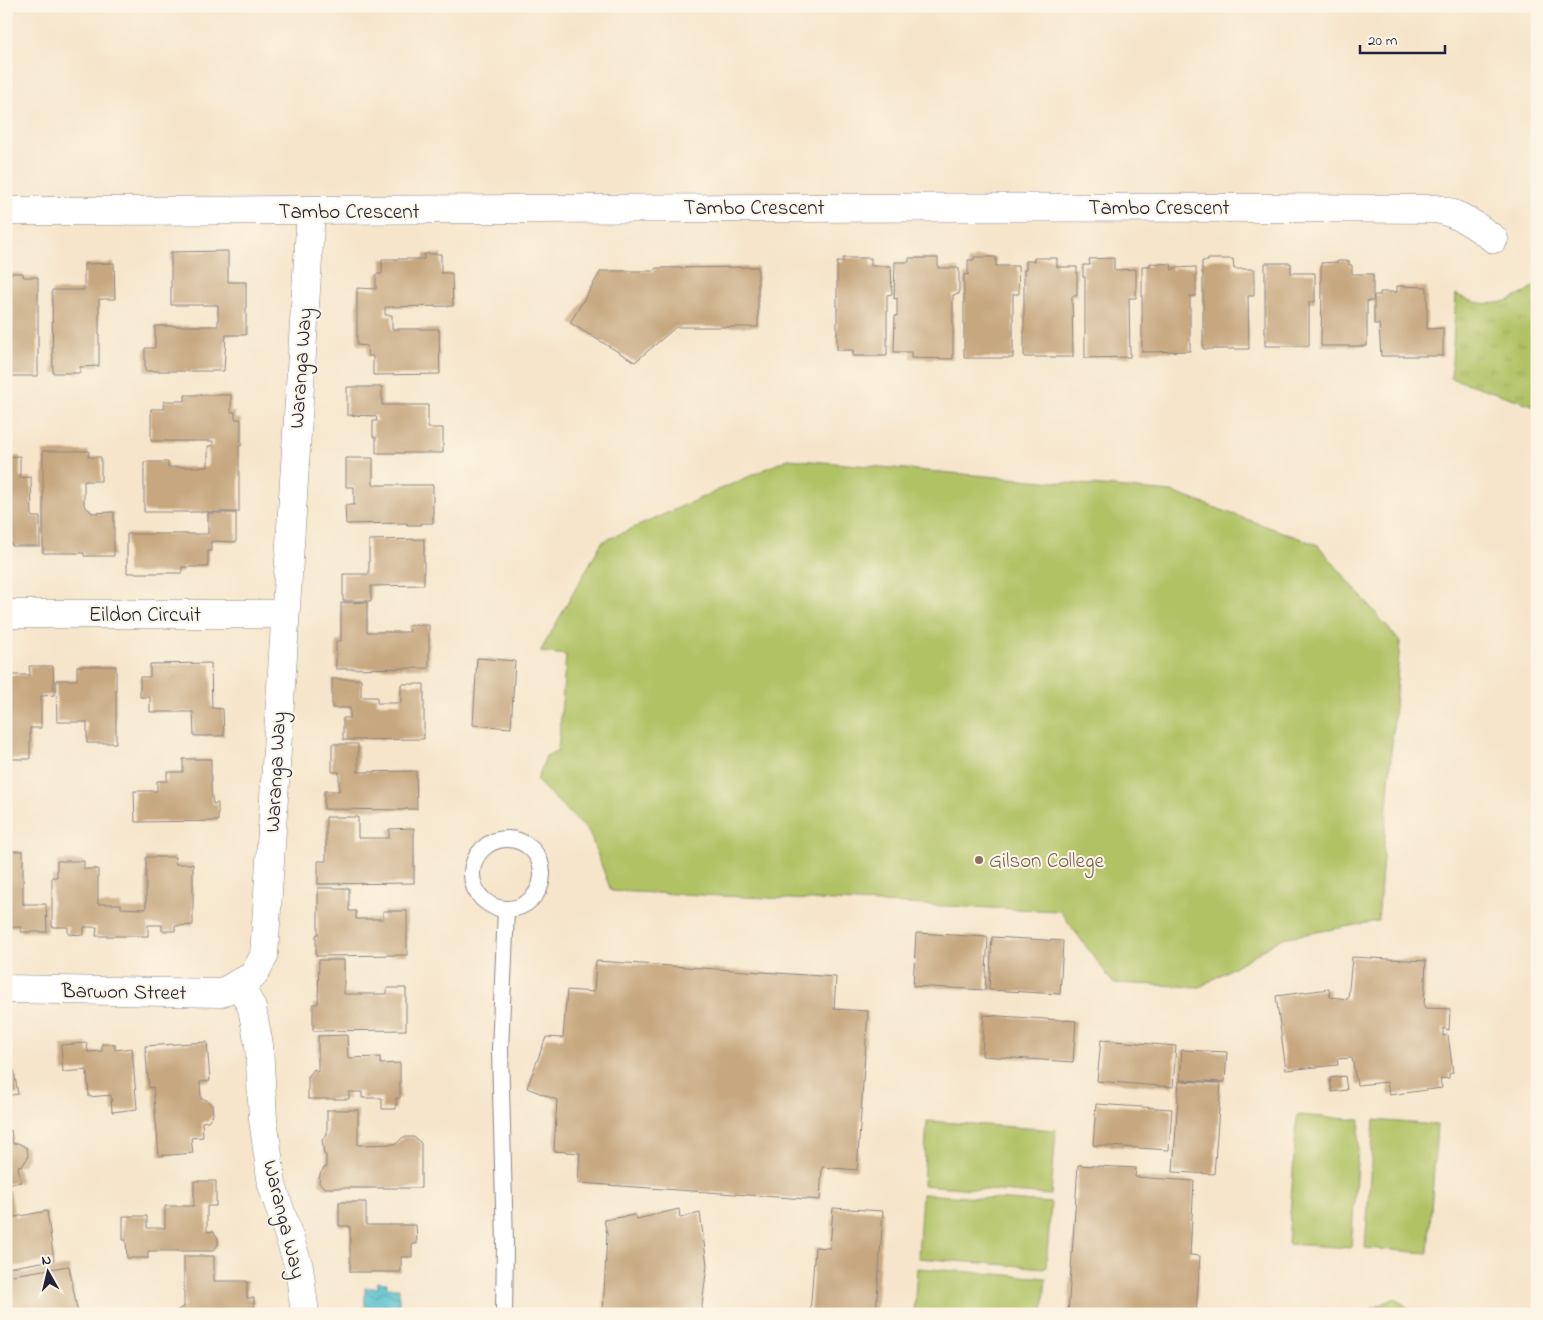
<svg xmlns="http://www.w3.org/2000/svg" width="1543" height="1320" viewBox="0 0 1543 1320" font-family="'Indie Flower',sans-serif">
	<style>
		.grass { fill: url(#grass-tufts); stroke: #6a7250 }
		.garden { fill: #b1c265; stroke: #6a7250 }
		.water { fill: url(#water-waves); stroke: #3b7184 }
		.building { fill: #c6a77f }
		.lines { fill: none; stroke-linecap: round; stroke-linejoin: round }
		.service-casing { stroke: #8c8483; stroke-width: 18 }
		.minor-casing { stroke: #8c8483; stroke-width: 29 }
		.service { stroke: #fff; stroke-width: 16 }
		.minor { stroke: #fff; stroke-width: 28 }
		.education-dot { fill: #8d6e63; stroke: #fcf5e5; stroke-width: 2 }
		.labels { text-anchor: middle; stroke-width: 4; stroke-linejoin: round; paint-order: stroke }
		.street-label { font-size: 21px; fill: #22223b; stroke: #fcf5e5 }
		.education-label { font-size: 21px; fill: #785e54; stroke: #fcf5e5; text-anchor: start }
	</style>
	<defs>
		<pattern id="grass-tufts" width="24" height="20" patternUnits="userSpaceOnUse" patternTransform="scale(1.25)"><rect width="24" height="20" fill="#b1c265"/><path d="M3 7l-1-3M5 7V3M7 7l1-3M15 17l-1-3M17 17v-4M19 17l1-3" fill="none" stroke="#98a659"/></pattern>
		<pattern id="water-waves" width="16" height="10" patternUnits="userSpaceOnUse" patternTransform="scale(1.25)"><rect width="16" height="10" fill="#54c0ce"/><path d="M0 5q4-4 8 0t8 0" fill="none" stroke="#459ca8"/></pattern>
	</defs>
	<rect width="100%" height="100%" fill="#fcf5e5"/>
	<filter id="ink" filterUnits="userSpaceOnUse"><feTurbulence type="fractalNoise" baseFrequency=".02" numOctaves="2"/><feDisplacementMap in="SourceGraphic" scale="10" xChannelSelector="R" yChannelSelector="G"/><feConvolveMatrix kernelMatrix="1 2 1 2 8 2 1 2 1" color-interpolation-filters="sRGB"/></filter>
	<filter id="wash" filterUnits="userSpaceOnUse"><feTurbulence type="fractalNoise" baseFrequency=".0096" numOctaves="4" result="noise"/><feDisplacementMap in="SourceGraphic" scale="20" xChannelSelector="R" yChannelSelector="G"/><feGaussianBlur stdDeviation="1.12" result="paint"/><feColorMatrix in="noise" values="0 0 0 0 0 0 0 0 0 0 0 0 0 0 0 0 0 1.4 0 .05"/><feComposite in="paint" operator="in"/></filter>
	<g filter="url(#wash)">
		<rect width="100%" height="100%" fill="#f6e5cb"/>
		<g class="grass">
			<path d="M1537,284L1535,406L1451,378L1456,294C1485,311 1512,304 1537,284Z"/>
			<path d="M1395,1298L1416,1314H1362V1313Z"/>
		</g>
		<g class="garden">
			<path d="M788,459L1172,492L1318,545L1400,642L1378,921L1283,938L1200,987L1113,983L1060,911L611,891L589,832L537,781L546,756L558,750L566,655L540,652L602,542Z"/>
			<path d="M1297,1115L1360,1120L1351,1248L1288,1244Z"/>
			<path d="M1374,1120L1437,1125L1428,1253L1365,1248Z"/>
			<path d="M927,1121L1056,1130L1051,1195L923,1185Z"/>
			<path d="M922,1194L1051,1203L1046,1268L918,1258Z"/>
			<path d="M917,1268L1046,1278L1043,1314H914Z"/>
		</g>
		<path class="water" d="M377,1282L387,1283V1288H399V1309L365,1310V1288H378Z"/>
		<g id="blocks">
			<g class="building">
				<path d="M228,251V282H246V335H226L224,371H145V348H155V326H218V305H171V252Z"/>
				<path d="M424,254H441V273H452L453,306L385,307V315H392V329H439L440,374L373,375V356H368L367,346L357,345V288L376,289V274H382V259H424Z"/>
				<path d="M974,257H996V266H1018L1019,294H1013V358H964V274L968,275V260H974Z"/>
				<path d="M843,258H871V266H891L892,294L887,295V356H853V350H837V262H843Z"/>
				<path d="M909,258H938V268H959V294L953,295V359L911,358V352H894L895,316H897V298L894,299L895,262H909Z"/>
				<path d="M1034,258H1057V267H1077V296H1072L1073,357H1024V270L1026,269V261H1034Z"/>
				<path d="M1114,258V270L1136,269V298H1129L1130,357L1085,358V277H1083V265H1090L1089,259Z"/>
				<path d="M1208,259H1233L1234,269H1254V296H1248L1249,349H1203V273H1202V261H1208Z"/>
				<path d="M1338,261H1349V265H1352V274H1373V301H1367V346H1321L1322,289L1321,290V263L1338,262Z"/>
				<path d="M114,263L115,299H99V366L80,367V373H53L52,290H84V264Z"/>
				<path d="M1150,263L1171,264L1172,270L1174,269V268L1196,267V296H1190V351L1142,352V266H1150Z"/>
				<path d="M1265,263H1291V273H1315V302H1309V346H1265Z"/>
				<path d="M758,267V327H676L635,362L570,323L601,271H653L656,268Z"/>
				<path d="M7,273H23V277H38V376H6Z"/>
				<path d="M1397,286L1427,287V329L1443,328V356H1381L1379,324H1374V295H1380V292H1397Z"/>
				<path d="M347,387H382V405H428V428H443V453H376V437H373V421H377L376,416L347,415Z"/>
				<path d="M185,395H231V412H235V419H241V446H239V512H144V462H168V467H208V446H213V441H151V409H164V401H185Z"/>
				<path d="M43,451H89L88,457H101V481H84V505L92,513L114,512V556H84V553H43Z"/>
				<path d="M20,456V478L31,477L32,517H40V546H12V544H6V457Z"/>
				<path d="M346,458H373V485H433V523H421V525H407V523L346,524L345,505H354V487H346Z"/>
				<path d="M208,513H236V542L211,541V551H208V567H182V573H127V534H208Z"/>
				<path d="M424,539V585L371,586V601H343V574H369V540Z"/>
				<path d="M367,602V632H410L409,625H429V668L336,669V641H341V603Z"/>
				<path d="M477,658L515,661L511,728L473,725Z"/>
				<path d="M211,663L212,708L223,709L224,736H194L193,712H150V697H140V677H150V664Z"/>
				<path d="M29,666H53L54,695L41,696V728H30V759H6V669H9V675H30Z"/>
				<path d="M77,666H116V743H87V722H57L56,680H77Z"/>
				<path d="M332,679H361V697H377V703H401V684H424V739L343,740V718H350V708H332Z"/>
				<path d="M332,744H358V772L416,771L417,809H405L404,810L324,809V791H339V772H332Z"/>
				<path d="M183,759H211V790L213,804L218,803V821L135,822L134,791H157V781H167V772H183Z"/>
				<path d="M326,817H358V838H389V829L414,828V883L318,884V861H326Z"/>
				<path d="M6,851H23V904H46L47,932H21V927H6Z"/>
				<path d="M146,857H175V864H193V925L175,926V931H162V925H148V936H96L97,927H84V935L68,934V927H52V877H57V861H84V869H98V904H121V908L146,909Z"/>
				<path d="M318,888H349V911H356V919H383V911H407V955L316,956V935L318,934Z"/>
				<path d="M916,933L988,937L985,990L913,986Z"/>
				<path d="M992,937L1063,941L1060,994L989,990Z"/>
				<path d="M1352,957L1426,961L1424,1008L1450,1009L1449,1030L1443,1028V1036L1448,1035L1453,1073L1449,1074V1078L1440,1079L1442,1088L1389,1095L1387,1082L1357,1085L1352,1058L1337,1059L1338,1065L1286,1070L1276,996L1329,989L1330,997L1348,999Z"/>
				<path d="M319,960H344V994H387V988H406V1030L313,1031V1004H318Z"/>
				<path d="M596,961L836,977L834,1009L868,1011L857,1170L822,1167L820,1200L578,1183L580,1153L554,1151L557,1100L527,1088L546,1037L563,1038L567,990L594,992Z"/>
				<path d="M984,1015L1076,1021L1073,1062L982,1056Z"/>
				<path d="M347,1035L348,1058L380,1057V1064L400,1063V1098H396V1109H382V1098H362V1092H349V1099H308V1077L314,1069L318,1072V1036Z"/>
				<path d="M1101,1040L1176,1046L1173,1087L1097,1081Z"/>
				<path d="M207,1042L210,1081L200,1082L201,1099H205L212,1105L213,1115L208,1121L202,1122L203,1137L191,1138L193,1153L159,1156L153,1087L149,1088L145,1046Z"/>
				<path d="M87,1043L88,1052L102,1051V1044H115V1050L132,1048L137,1109L112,1112L111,1095L89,1097L87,1070L63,1072L61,1045Z"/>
				<path d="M1182,1050L1227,1052L1225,1082L1180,1080Z"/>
				<path d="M6,1061L14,1071L18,1094L6,1096Z"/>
				<path d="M1345,1076L1347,1090L1332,1092L1330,1078Z"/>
				<path d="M1179,1081L1221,1083L1214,1174L1173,1172Z"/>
				<path d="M1096,1104L1172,1109L1169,1150L1093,1145Z"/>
				<path d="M327,1110H358V1145L396,1144L403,1137H414L421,1143V1188H325L319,1183L320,1174L324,1168H326V1155L324,1154L322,1140L327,1135Z"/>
				<path d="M11,1130L13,1144L18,1143L27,1148L28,1157L23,1165L18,1166L21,1182L6,1184V1131Z"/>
				<path d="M1078,1165L1136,1168L1135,1177L1194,1181L1190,1255L1200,1256L1196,1314H1068Z"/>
				<path d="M194,1181H216V1206H207V1232L213,1231L218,1238V1245L213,1251H148V1258H127L126,1240H123V1216H147V1228H165V1206H194Z"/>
				<path d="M10,1190L15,1217L47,1211L54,1260L6,1268V1191Z"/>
				<path d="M339,1202H366V1225H416L417,1244H412V1257H401V1272H350V1226H339Z"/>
				<path d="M833,1208L883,1211L876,1314H810L815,1247L830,1248Z"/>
				<path d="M679,1209L680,1218L700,1213L707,1265L701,1314H603L607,1234L604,1220L635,1215L637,1219Z"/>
				<path d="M184,1256H214V1281H247V1298H254V1310H247V1314H176V1311L184,1307Z"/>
				<path d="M69,1266L78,1314H6V1276Z"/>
			</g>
		</g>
	</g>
	<g filter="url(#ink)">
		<use href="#blocks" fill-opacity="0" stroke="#8c8483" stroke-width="1"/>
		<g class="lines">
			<defs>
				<g id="service">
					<circle cx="507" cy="874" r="35"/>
					<path d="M504,1314L505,1244L500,1050L506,910"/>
				</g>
				<g id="minor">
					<path d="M6,211C483,210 960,205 1437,209C1460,214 1475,225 1494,239"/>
					<path d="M6,614H285"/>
					<path d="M6,989L221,993L239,983"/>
					<path d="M305,1314L299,1267L272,1185L263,1119L259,1045L252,1008L239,983L253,976L264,956L311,211"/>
				</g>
			</defs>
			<use href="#service" class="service-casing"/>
			<use href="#minor" class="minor-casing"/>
			<use href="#service" class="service"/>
			<use href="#minor" class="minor"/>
		</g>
	</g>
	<circle class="education-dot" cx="979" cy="860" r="5"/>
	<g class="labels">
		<g class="street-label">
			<text x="754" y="214">Tambo Crescent</text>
			<text x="1159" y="214">Tambo Crescent</text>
			<text x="349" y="218">Tambo Crescent</text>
			<text transform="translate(300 368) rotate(-86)" y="7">Waranga Way</text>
			<text x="145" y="621">Eildon Circuit</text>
			<text transform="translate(275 772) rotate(-87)" y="7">Waranga Way</text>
			<text transform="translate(124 991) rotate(1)" y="7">Barwon Street</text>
			<text transform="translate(285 1219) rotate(76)" y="7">Waranga Way</text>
		</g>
		<g class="education-label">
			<text x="989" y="867">Gilson College</text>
		</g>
	</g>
	<rect width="1543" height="1320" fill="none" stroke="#fcf5e5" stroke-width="25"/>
	<g transform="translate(48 1272) rotate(352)" stroke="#fcf5e5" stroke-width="4" paint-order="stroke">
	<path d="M0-4L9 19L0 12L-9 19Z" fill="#22223b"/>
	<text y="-8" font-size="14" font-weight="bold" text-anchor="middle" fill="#22223b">N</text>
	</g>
	<path d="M1360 45v8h85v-8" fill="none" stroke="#22223b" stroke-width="2.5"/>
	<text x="1368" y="45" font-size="15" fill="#22223b" stroke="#fcf5e5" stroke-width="4" paint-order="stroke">20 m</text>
</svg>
